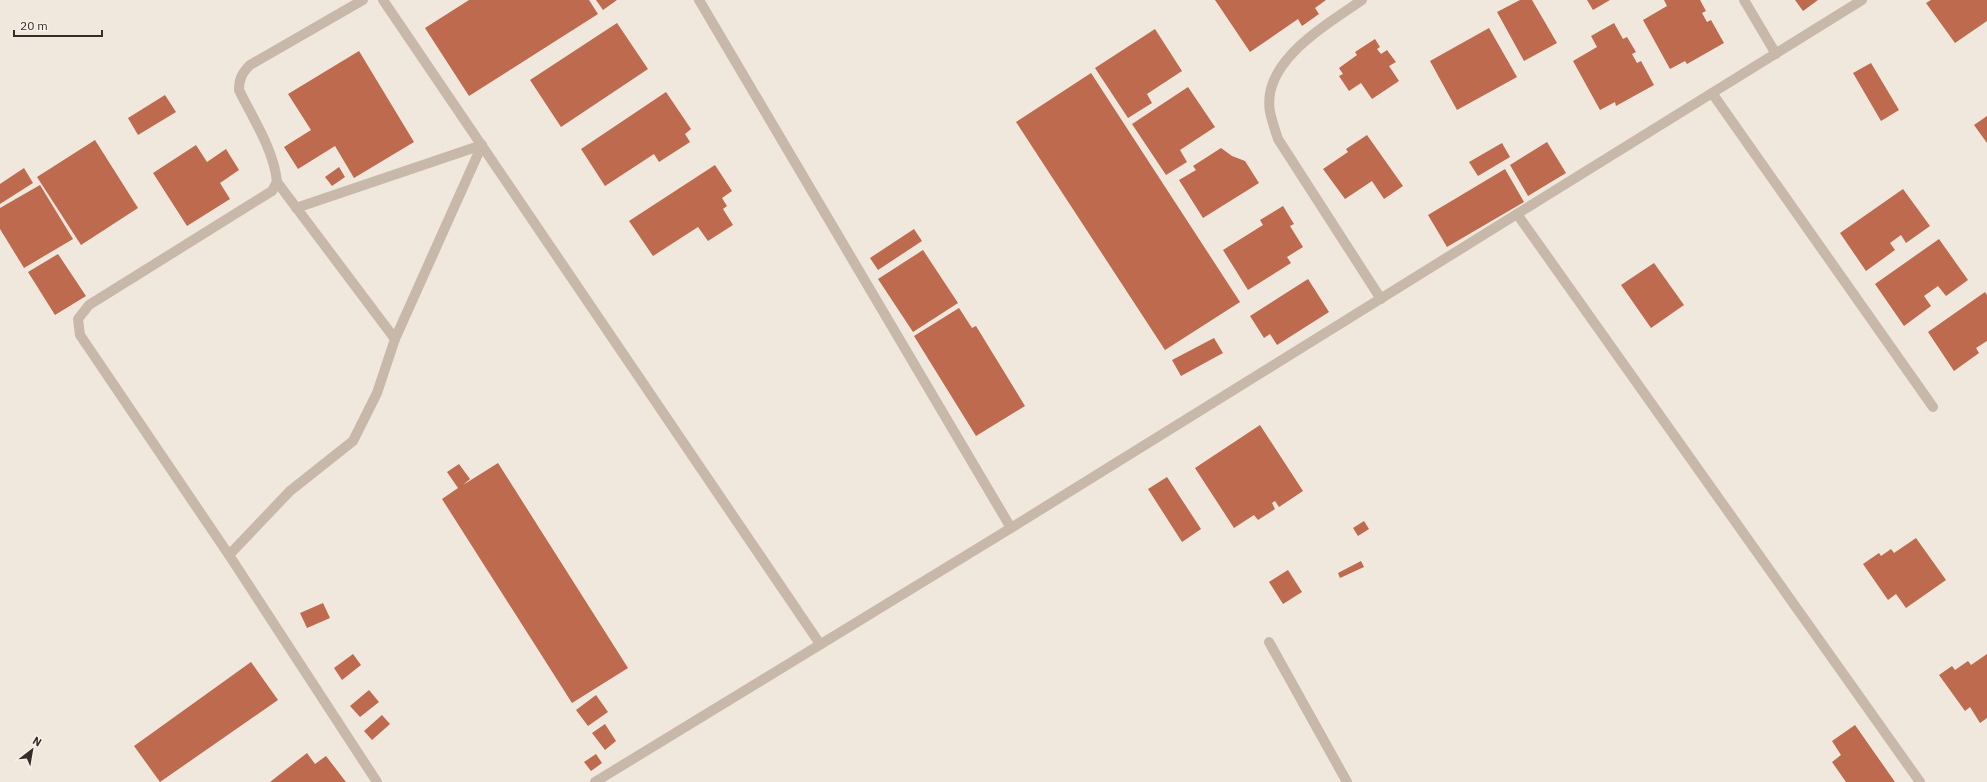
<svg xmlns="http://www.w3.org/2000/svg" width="1987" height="782" viewBox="0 0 1987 782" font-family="'IBM Plex Sans',sans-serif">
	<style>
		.building { fill: #bd6a4e }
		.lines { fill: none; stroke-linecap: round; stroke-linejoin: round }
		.minor { stroke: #c8b8a9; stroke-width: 10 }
	</style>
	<rect width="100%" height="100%" fill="#f0e7dd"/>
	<g class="building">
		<path d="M469,0H589L598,14L469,96L425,28Z"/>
		<path d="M596,0H617L603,10Z"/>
		<path d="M1215,0H1326L1315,8L1319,14L1302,26L1298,19L1250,52Z"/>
		<path d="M1520,0H1532L1557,43L1524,61L1497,12Z"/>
		<path d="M1587,0H1610L1593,10Z"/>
		<path d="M1664,0H1700L1706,11L1702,13L1707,22L1711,20L1724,43L1687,64L1685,61L1670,69L1643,20L1667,6Z"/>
		<path d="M1795,0H1818L1803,11Z"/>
		<path d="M1931,0H1987V21L1955,43L1926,3Z"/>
		<path d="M617,23L648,69L561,127L530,80Z"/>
		<path d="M1614,23L1623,39L1627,37L1636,52L1632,54L1637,63L1641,61L1654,85L1616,106L1615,102L1600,110L1573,61L1597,47L1591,36Z"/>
		<path d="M1489,28L1517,77L1457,110L1430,61Z"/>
		<path d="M1155,29L1182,71L1147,94L1152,103L1128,118L1095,68Z"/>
		<path d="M1375,39L1380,47L1377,49L1381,54L1387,50L1396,62L1389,66L1399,81L1372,99L1361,83L1349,91L1339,76L1343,74L1339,68L1357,55L1355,52Z"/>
		<path d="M359,51L414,142L354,178L335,146L298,169L284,147L311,130L288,94Z"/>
		<path d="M1871,63L1899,110L1881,121L1853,73Z"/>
		<path d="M1091,73L1240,302L1165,350L1016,122Z"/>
		<path d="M1188,87L1215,127L1180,150L1187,162L1166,175L1132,124Z"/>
		<path d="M666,92L691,129L685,134L690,142L659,162L654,154L605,186L581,149Z"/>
		<path d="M165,95L176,112L138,135L128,118Z"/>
		<path d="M1987,116V143L1974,125Z"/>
		<path d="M1367,135L1403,186L1384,199L1372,181L1345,199L1323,169L1348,152L1346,149Z"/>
		<path d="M95,140L138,208L81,245L37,177Z"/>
		<path d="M1547,142L1566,173L1528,196L1510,165Z"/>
		<path d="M1502,143L1510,157L1478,176L1469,162Z"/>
		<path d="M196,145L207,162L226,149L239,170L220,183L230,199L187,226L153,173Z"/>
		<path d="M1221,148L1232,156L1245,161L1259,183L1203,218L1179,180L1196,170L1193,166Z"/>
		<path d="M715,165L732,191L722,198L727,206L723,209L733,225L708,241L698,227L653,256L629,221Z"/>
		<path d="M339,167L345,177L332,186L325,177Z"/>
		<path d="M24,168L33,183L0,204V184Z"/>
		<path d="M1505,169L1524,202L1447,247L1428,215Z"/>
		<path d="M40,185L73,239L24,268L0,229V208Z"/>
		<path d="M1903,189L1930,226L1906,243L1901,235L1890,243L1895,250L1866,271L1840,233Z"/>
		<path d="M1283,206L1294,224L1290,226L1303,247L1287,257L1291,263L1248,290L1223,250L1263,225L1260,220Z"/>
		<path d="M914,229L922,241L878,270L870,258Z"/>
		<path d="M1939,239L1968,280L1946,296L1938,286L1924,296L1931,306L1904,326L1875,284Z"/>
		<path d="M923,250L958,303L913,332L878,279Z"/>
		<path d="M58,254L86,296L55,315L28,272Z"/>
		<path d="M1654,263L1684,305L1651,328L1621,285Z"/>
		<path d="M1308,279L1329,312L1277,345L1270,334L1264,338L1250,316Z"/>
		<path d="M1985,292L1987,295V341L1976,348L1979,353L1954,371L1928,332Z"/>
		<path d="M959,308L972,328L976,326L1025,406L976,436L914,336Z"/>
		<path d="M1214,338L1223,353L1181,376L1172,360Z"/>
		<path d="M1260,425L1303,491L1279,507L1275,501L1272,503L1275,509L1258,520L1254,515L1234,528L1195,468Z"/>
		<path d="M498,463L628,668L572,703L442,499L458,488L447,472L459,464L470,479L463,485Z"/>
		<path d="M1167,477L1201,529L1182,542L1148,489Z"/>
		<path d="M1364,521L1369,529L1358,536L1353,528Z"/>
		<path d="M1916,538L1946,580L1906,608L1896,594L1888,600L1863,564L1879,553L1881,556L1891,549L1894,553Z"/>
		<path d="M1361,561L1364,567L1340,578L1338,573Z"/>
		<path d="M1288,570L1302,592L1283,604L1269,582Z"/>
		<path d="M323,603L330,618L307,628L300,613Z"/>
		<path d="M353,654L361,665L342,680L334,668Z"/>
		<path d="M1987,654V718L1980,723L1970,707L1965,711L1939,675L1952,666L1955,670L1968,661L1971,665Z"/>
		<path d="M251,662L278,700L160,782L134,746Z"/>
		<path d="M369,690L379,702L360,717L350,706Z"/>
		<path d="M596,695L608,712L588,726L576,710Z"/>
		<path d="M382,715L390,724L372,740L364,731Z"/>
		<path d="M605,724L616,741L605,750L592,733Z"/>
		<path d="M1855,725L1895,782H1846L1832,762L1841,755L1832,741Z"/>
		<path d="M307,753L315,764L326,756L346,782H270Z"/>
		<path d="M596,754L602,763L591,771L584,762Z"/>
	</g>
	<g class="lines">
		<g class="minor">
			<path d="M363,0L250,65C242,73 239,79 239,90C253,119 274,150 277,182L395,339"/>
			<path d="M383,0L820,644"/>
			<path d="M699,0L1011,528"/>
			<path d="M1362,0C1327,25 1261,61 1270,112C1272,121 1275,130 1278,139L1381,299"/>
			<path d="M1744,0L1776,54"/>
			<path d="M1712,93L1933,407"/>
			<path d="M277,182L272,191L89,305L78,319L80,335L229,555L377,782"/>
			<path d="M296,208L482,145"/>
			<path d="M1517,214L1920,782"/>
			<path d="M229,555L290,491L353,441L377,393L395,339L482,145"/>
			<path d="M1269,642L1347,782"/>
			<path d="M595,782L1011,528L1862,0"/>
		</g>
	</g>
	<g transform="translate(32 750) rotate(31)" stroke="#f8f1e9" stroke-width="3" paint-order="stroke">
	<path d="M0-3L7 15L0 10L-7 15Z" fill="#352d29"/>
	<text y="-6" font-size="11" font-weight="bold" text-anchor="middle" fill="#352d29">N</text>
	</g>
	<path d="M14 30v6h88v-6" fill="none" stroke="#352d29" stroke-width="2"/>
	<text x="20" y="30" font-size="12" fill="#352d29" stroke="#f8f1e9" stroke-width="3" paint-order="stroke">20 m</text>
</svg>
